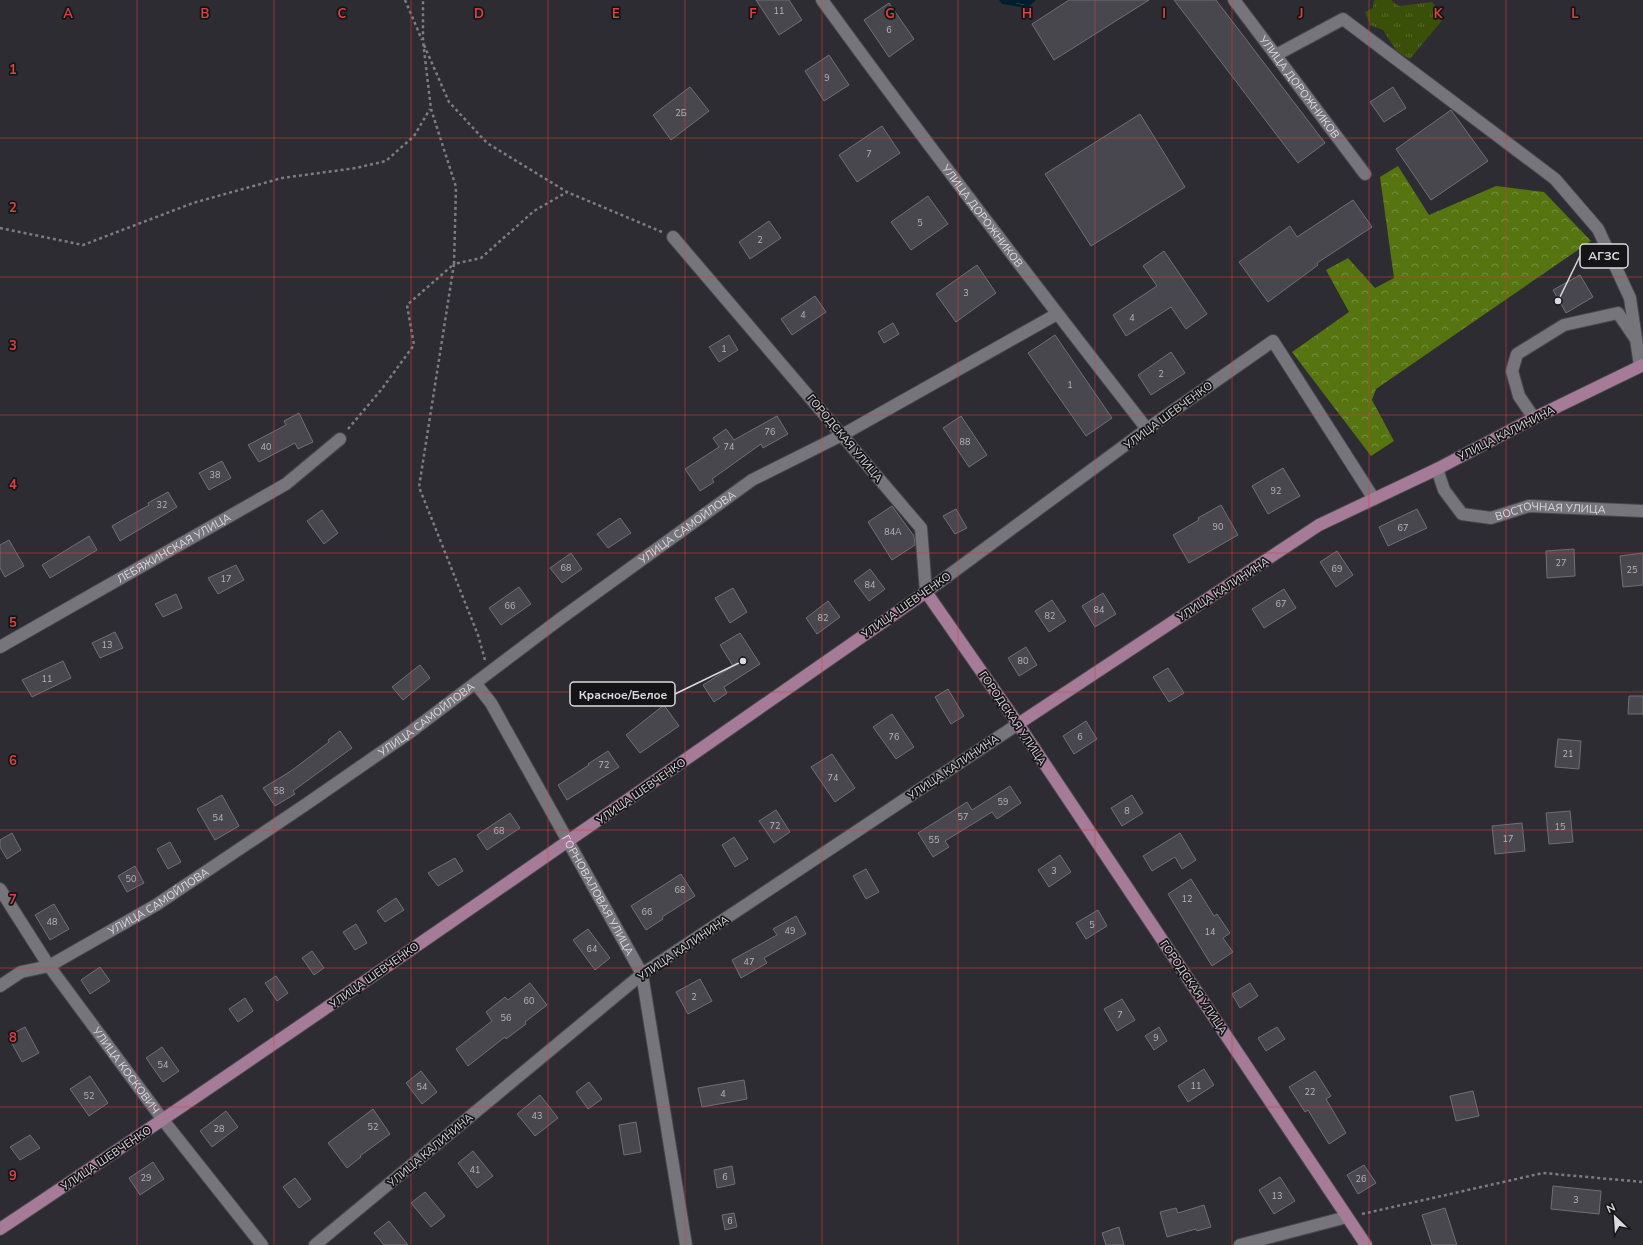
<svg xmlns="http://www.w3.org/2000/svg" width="1643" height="1245" viewBox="0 0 1643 1245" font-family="'Nunito Sans',sans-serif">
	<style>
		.grass { fill: url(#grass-tufts) }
		.forest { fill: url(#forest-crowns) }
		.water { fill: url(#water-ripples) }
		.building { fill: #48474d; stroke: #706f75 }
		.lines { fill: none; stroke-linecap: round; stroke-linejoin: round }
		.minor-casing { stroke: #48474d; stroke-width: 14 }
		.major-casing { stroke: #48474d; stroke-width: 14 }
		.path { stroke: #7d7c81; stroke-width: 2.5; stroke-dasharray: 3 3; stroke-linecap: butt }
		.minor { stroke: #76757c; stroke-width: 12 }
		.major { stroke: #a67b98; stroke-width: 12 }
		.grid { fill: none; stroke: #d74343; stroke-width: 1; stroke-opacity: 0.55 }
		.labels { text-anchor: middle; stroke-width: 3.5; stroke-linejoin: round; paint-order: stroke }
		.number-label { font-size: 9px; fill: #b6b5ba }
		.street-label { font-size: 11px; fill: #dbdade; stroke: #151517 }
		.grid-label { font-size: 13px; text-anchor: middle; font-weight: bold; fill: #d74343; stroke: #151517; stroke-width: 3.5; stroke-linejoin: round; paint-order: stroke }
		.leader { fill: none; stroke: #dbdade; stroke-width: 1.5 }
		.callout-dot { fill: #dbdade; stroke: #151517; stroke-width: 1.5 }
		.callout { fill: #151517; stroke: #dbdade; stroke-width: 1.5 }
		.callout-label { font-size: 12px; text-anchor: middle; font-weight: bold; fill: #dbdade }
	</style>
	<defs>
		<pattern id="grass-tufts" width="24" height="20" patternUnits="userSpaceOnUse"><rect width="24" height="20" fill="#3a5009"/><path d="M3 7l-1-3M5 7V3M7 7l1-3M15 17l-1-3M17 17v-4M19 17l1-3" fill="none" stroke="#56692c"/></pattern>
		<pattern id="forest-crowns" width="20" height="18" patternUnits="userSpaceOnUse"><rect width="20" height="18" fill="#567410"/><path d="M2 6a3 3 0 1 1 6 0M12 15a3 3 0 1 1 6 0" fill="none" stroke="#768e3e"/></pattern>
		<pattern id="water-ripples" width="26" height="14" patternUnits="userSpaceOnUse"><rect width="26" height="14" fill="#001e2e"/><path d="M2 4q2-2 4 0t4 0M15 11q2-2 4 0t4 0" fill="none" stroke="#253e4c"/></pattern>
	</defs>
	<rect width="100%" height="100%" fill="#2d2c32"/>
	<path class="grass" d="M1374,0H1391L1399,6L1432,2L1444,18L1410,59L1397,52L1383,30L1370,25L1365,12L1373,8Z"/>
	<path class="forest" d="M1398,166L1429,215L1496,186L1544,192L1591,241L1376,389L1372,400L1394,441L1371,456L1292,352L1349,312L1326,270L1348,258L1375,288L1394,278L1380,177Z"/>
	<path class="water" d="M999,0H1036L1027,8L1002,4Z"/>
	<g class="building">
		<path d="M756,0H789L802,20L779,35Z"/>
		<path d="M1069,0H1149L1054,60L1032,24Z"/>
		<path d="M1174,0H1216L1325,143L1298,163Z"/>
		<path d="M889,3L914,39L889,57L864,20Z"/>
		<path d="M829,55L849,85L824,101L805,71Z"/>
		<path d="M690,87L709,111L671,140L653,115Z"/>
		<path d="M1393,87L1406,108L1384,122L1370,102Z"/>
		<path d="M1451,110L1488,161L1431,200L1396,149Z"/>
		<path d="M1140,114L1185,187L1091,246L1045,174Z"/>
		<path d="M882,126L900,153L857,182L839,155Z"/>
		<path d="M928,196L948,224L911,250L891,222Z"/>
		<path d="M1353,200L1372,227L1317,263L1318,265L1268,302L1239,262L1290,226L1297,237Z"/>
		<path d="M769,221L781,238L750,259L739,242Z"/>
		<path d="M1164,251L1207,314L1186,329L1171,307L1126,336L1113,315L1157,286L1143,266Z"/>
		<path d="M977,265L996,293L956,322L936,294Z"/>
		<path d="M1580,275L1593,297L1566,313L1553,290Z"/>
		<path d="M815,296L826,312L792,335L781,319Z"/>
		<path d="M893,323L899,334L884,343L878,332Z"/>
		<path d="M729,335L738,350L719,362L709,347Z"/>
		<path d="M1055,335L1112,418L1086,436L1028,353Z"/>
		<path d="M1171,352L1185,373L1151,395L1138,375Z"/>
		<path d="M299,413L313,442L298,449L295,443L259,462L248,445L286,425L284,421Z"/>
		<path d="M777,416L788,434L763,448L761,444L712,479L714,482L700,491L685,469L719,447L713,438L726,429L734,440Z"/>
		<path d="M961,416L987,455L969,467L943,428Z"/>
		<path d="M222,461L231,478L209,490L199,473Z"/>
		<path d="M1283,468L1300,496L1268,514L1252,486Z"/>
		<path d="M168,492L177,507L120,541L112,526L149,505L148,503Z"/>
		<path d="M1221,505L1238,535L1189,563L1173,535L1199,520L1198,518Z"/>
		<path d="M892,506L914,536L915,545L892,560L868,522Z"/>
		<path d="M956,509L967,528L955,534L943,516Z"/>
		<path d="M1417,509L1427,528L1388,546L1379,527Z"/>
		<path d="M322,510L338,533L324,544L307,521Z"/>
		<path d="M620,518L631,533L608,548L597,534Z"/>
		<path d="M89,536L97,550L50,578L42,565Z"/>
		<path d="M9,540L24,566L5,577L0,568V545Z"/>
		<path d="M1574,549L1575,576L1547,578L1546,551Z"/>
		<path d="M1337,551L1353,575L1336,587L1320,562Z"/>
		<path d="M571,553L582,569L562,583L550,568Z"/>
		<path d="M1643,553V585L1623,587L1620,556Z"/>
		<path d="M236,565L244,580L218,594L208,578Z"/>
		<path d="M870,569L885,589L869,601L854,581Z"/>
		<path d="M519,587L531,604L501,625L489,608Z"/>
		<path d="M733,588L747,612L730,623L715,598Z"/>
		<path d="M1284,589L1296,608L1264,628L1252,609Z"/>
		<path d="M1103,593L1116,614L1095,627L1082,606Z"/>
		<path d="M176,594L182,608L163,617L155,604Z"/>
		<path d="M1052,600L1066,621L1049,632L1035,611Z"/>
		<path d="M828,601L840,617L817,634L806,618Z"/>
		<path d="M115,632L123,648L100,658L92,643Z"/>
		<path d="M740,633L760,664L724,687L727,693L714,702L703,685L733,666L720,645Z"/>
		<path d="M1026,647L1037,665L1019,676L1008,658Z"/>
		<path d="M63,661L71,678L32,697L22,680Z"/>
		<path d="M420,665L430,678L403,700L392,687Z"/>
		<path d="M1168,668L1184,693L1169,702L1153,677Z"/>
		<path d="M948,689L964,716L951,724L935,697Z"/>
		<path d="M1629,696H1643V714H1628Z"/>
		<path d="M664,705L679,726L640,753L626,735Z"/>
		<path d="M892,714L914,747L896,759L873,727Z"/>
		<path d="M1086,721L1097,739L1074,754L1063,736Z"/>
		<path d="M340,731L352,748L293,791L295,794L275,806L263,788L291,771L329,742L328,740Z"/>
		<path d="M1558,739L1581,741L1579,769L1555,767Z"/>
		<path d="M608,751L619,767L567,800L558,785L589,765L588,764Z"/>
		<path d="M832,754L855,788L835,802L811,767Z"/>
		<path d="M1010,786L1021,803L997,819L992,812L945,841L949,847L933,857L918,833L967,802L972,810Z"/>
		<path d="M222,795L239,826L215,840L197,809Z"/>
		<path d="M1132,795L1143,813L1122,826L1111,808Z"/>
		<path d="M776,810L790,832L774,843L759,821Z"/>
		<path d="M1570,811L1573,842L1549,844L1546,813Z"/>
		<path d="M510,813L520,828L487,850L477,835Z"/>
		<path d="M1522,823L1525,851L1495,854L1492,826Z"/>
		<path d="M12,833L21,850L7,859L0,847V840Z"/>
		<path d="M1180,833L1196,860L1182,869L1175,857L1152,871L1143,856Z"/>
		<path d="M734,837L748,859L735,867L722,845Z"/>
		<path d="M170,842L181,862L168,869L157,849Z"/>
		<path d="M1060,855L1071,872L1049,887L1038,870Z"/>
		<path d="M455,858L463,871L438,886L428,873Z"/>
		<path d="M135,866L144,883L127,892L118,876Z"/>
		<path d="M866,869L879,892L866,899L853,876Z"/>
		<path d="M681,874L695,896L662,917L663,919L646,930L631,906Z"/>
		<path d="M1191,879L1214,916L1217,914L1230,933L1223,938L1233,952L1212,966L1168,894Z"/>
		<path d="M396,898L404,910L385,922L377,911Z"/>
		<path d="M54,904L69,929L50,940L35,915Z"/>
		<path d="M1098,910L1107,926L1086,939L1076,923Z"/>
		<path d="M796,916L806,934L764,958L767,963L741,978L732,960L777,935L773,929Z"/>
		<path d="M356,924L367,943L355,950L343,932Z"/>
		<path d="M588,929L610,958L595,970L573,940Z"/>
		<path d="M312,951L324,968L314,975L302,958Z"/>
		<path d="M100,967L110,981L90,994L81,980Z"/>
		<path d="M276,976L288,993L277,1001L265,983Z"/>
		<path d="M700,979L712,1001L688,1014L676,992Z"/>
		<path d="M530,983L547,1005L525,1022L526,1024L506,1039L505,1037L468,1066L456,1049L492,1021L486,1012L505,997L508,1000Z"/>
		<path d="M1250,983L1258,996L1240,1008L1232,994Z"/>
		<path d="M245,998L253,1011L238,1022L229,1009Z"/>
		<path d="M1122,999L1135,1020L1117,1031L1104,1009Z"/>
		<path d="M25,1027L39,1053L22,1062L8,1036Z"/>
		<path d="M1159,1027L1167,1041L1154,1050L1145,1036Z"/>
		<path d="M1277,1027L1285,1039L1266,1051L1258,1038Z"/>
		<path d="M162,1047L179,1071L163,1082L146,1058Z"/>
		<path d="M1204,1069L1214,1085L1188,1102L1178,1086Z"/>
		<path d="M421,1071L437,1092L422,1104L406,1083Z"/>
		<path d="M1315,1071L1331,1096L1326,1099L1346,1133L1329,1144L1308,1110L1305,1112L1289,1087Z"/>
		<path d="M90,1076L108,1103L89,1116L70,1089Z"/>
		<path d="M744,1080L747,1099L702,1107L698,1088Z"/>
		<path d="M589,1082L602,1099L588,1109L576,1092Z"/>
		<path d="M1473,1091L1479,1116L1456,1121L1450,1096Z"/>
		<path d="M540,1095L558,1118L535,1136L517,1114Z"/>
		<path d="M373,1109L390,1134L360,1156L361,1157L347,1168L328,1143Z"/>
		<path d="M226,1111L238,1127L212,1147L200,1131Z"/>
		<path d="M636,1122L641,1152L624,1155L619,1125Z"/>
		<path d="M30,1135L40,1148L20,1160L10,1147Z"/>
		<path d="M473,1151L493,1176L477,1188L458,1163Z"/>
		<path d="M153,1162L164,1179L140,1195L129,1178Z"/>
		<path d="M1364,1165L1376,1183L1358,1194L1347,1175Z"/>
		<path d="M732,1166L735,1184L717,1188L714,1170Z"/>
		<path d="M1280,1177L1295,1201L1274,1214L1259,1190Z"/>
		<path d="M295,1178L311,1199L299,1208L283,1187Z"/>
		<path d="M1553,1186L1601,1191L1599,1214L1551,1209Z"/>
		<path d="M425,1192L445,1216L431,1227L411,1203Z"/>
		<path d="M1204,1205L1211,1227L1197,1231L1196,1229L1167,1237L1160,1212L1176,1208L1178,1213Z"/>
		<path d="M1445,1208L1457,1245H1432L1422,1215Z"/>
		<path d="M734,1213L737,1227L725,1230L722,1215Z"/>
		<path d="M389,1221L408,1245H384L374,1233Z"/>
		<path d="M1119,1227L1124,1245H1106L1102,1233Z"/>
	</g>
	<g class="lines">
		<defs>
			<g id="minor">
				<path id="s1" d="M822,0C927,145 1037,288 1147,429"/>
				<path id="s2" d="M1234,0L1365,174"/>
				<path d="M1276,55L1343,19L1555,179L1598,229L1630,298L1640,366"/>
				<path d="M673,237L921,528L926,592"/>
				<path d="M1534,418L1519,396L1512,371L1517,354L1564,325L1618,313L1635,338"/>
				<path id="s3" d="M1437,469L1444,490L1462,514L1491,518L1529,506L1643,511"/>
				<path d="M926,592L1147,429L1273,341L1374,499"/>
				<path id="s4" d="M0,647L286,484L340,439"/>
				<path id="s5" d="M476,684L491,703L642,974L686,1245"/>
				<path id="s6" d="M0,889L49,966L163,1120L262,1245"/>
				<path id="s7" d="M0,986L21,972L49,966L156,905L305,805L409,733L560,619L752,480L842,435L1057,314"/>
				<path d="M315,1245L642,974L1018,724"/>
				<path d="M1240,1245L1347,1217"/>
			</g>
			<g id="major">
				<path d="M1018,724L1319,525L1437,469L1534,418L1643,365"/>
				<path d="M0,1229C311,1021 619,806 926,592L1018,724L1366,1245"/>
			</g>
		</defs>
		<use href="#minor" class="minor-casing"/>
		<use href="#major" class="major-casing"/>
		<g class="path">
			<path d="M405,0L422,40"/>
			<path d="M424,45L449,102L487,143L567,192L662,232"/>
			<path d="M0,228L83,245L193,203L282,178L356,168L386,161L414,136L430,109"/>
			<path d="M348,429L381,390L414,345L407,305L454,264L456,187L431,109L423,41V0"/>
			<path d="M485,660L478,635L419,487L454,264L481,258L534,211L567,192"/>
			<path d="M1362,1214L1543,1173L1643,1182"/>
		</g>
		<use href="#minor" class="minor"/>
		<use href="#major" class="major"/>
	</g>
	<path class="grid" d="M137,0V1245M274,0V1245M411,0V1245M548,0V1245M685,0V1245M822,0V1245M958,0V1245M1095,0V1245M1232,0V1245M1369,0V1245M1506,0V1245M0,138H1643M0,277H1643M0,415H1643M0,553H1643M0,692H1643M0,830H1643M0,968H1643M0,1107H1643"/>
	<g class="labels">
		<g class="number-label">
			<text x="779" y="14">11</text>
			<text x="889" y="33">6</text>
			<text x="827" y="81">9</text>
			<text x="681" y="116">2Б</text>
			<text x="869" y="157">7</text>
			<text x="920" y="226">5</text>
			<text x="760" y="243">2</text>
			<text x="966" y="296">3</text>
			<text x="803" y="318">4</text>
			<text x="1132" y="321">4</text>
			<text x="724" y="352">1</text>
			<text x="1161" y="377">2</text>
			<text x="1070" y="388">1</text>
			<text x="770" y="435">76</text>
			<text x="965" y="445">88</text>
			<text x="266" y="450">40</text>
			<text x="729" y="450">74</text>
			<text x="215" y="478">38</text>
			<text x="1276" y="494">92</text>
			<text x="162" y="508">32</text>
			<text x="1218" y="530">90</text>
			<text x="1403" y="531">67</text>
			<text x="893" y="535">84А</text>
			<text x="1561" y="566">27</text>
			<text x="566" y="571">68</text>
			<text x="1337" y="572">69</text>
			<text x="1632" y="573">25</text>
			<text x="226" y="582">17</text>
			<text x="870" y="588">84</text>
			<text x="1281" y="607">67</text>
			<text x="510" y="609">66</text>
			<text x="1099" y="613">84</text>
			<text x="1050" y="619">82</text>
			<text x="823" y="621">82</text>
			<text x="107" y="648">13</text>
			<text x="1023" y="664">80</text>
			<text x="47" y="682">11</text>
			<text x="894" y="740">76</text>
			<text x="1080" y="740">6</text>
			<text x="1568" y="757">21</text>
			<text x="604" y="768">72</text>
			<text x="833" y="781">74</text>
			<text x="279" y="794">58</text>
			<text x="1003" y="805">59</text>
			<text x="1127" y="814">8</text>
			<text x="963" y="820">57</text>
			<text x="218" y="821">54</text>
			<text x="775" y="829">72</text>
			<text x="1560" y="830">15</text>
			<text x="499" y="834">68</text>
			<text x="1508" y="842">17</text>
			<text x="934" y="843">55</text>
			<text x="1054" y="874">3</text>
			<text x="131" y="882">50</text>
			<text x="680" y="893">68</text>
			<text x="1187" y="902">12</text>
			<text x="647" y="915">66</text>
			<text x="52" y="925">48</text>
			<text x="1092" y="928">5</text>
			<text x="790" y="934">49</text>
			<text x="1210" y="935">14</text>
			<text x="592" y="952">64</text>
			<text x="749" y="965">47</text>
			<text x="694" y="1000">2</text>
			<text x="529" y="1004">60</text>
			<text x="1120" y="1018">7</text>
			<text x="506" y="1021">56</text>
			<text x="1156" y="1041">9</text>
			<text x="163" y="1068">54</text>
			<text x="1196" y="1089">11</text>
			<text x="422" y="1090">54</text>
			<text x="1310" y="1095">22</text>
			<text x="723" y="1097">4</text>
			<text x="89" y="1099">52</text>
			<text x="537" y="1119">43</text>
			<text x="373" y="1130">52</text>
			<text x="219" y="1132">28</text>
			<text x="475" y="1173">41</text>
			<text x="725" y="1180">6</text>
			<text x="146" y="1181">29</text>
			<text x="1361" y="1182">26</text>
			<text x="1277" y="1199">13</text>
			<text x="1576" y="1203">3</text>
			<text x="730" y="1224">6</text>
		</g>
		<g class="street-label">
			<text dy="4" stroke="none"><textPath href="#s2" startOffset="109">УЛИЦА ДОРОЖНИКОВ</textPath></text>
			<text dy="4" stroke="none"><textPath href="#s1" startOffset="269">УЛИЦА ДОРОЖНИКОВ</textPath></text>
			<text transform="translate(1168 415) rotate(-36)" y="4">УЛИЦА ШЕВЧЕНКО</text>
			<text transform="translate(1506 433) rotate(-27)" y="4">УЛИЦА КАЛИНИНА</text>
			<text transform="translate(845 438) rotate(50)" y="4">ГОРОДСКАЯ УЛИЦА</text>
			<text dy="4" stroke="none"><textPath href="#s3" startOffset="142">ВОСТОЧНАЯ УЛИЦА</textPath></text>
			<text dy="4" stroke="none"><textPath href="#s7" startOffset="829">УЛИЦА САМОЙЛОВА</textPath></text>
			<text dy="4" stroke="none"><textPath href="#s4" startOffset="200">ЛЕБЯЖИНСКАЯ УЛИЦА</textPath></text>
			<text transform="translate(1223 589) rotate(-33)" y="4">УЛИЦА КАЛИНИНА</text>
			<text transform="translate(906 605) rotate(-35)" y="4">УЛИЦА ШЕВЧЕНКО</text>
			<text transform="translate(1013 718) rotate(56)" y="4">ГОРОДСКАЯ УЛИЦА</text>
			<text dy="4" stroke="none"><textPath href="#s7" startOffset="505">УЛИЦА САМОЙЛОВА</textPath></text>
			<text transform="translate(953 767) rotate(-34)" y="4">УЛИЦА КАЛИНИНА</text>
			<text transform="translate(641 791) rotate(-35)" y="4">УЛИЦА ШЕВЧЕНКО</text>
			<text dy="4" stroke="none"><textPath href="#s5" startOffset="244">ГОРНОВАЛОВАЯ УЛИЦА</textPath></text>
			<text dy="4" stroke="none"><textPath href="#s7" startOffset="181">УЛИЦА САМОЙЛОВА</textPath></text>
			<text transform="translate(683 948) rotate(-34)" y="4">УЛИЦА КАЛИНИНА</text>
			<text transform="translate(374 975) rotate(-35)" y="4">УЛИЦА ШЕВЧЕНКО</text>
			<text transform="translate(1194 987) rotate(56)" y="4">ГОРОДСКАЯ УЛИЦА</text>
			<text dy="4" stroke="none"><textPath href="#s6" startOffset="221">УЛИЦА КОСКОВИЧ</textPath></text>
			<text transform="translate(430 1150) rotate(-40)" y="4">УЛИЦА КАЛИНИНА</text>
			<text transform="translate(106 1158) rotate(-34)" y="4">УЛИЦА ШЕВЧЕНКО</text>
		</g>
	</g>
	<g class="grid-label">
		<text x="68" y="18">A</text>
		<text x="205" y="18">B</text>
		<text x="342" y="18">C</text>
		<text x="479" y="18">D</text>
		<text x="616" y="18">E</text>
		<text x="753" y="18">F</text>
		<text x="890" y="18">G</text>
		<text x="1027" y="18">H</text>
		<text x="1164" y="18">I</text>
		<text x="1301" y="18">J</text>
		<text x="1438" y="18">K</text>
		<text x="1575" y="18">L</text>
		<text x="13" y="74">1</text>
		<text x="13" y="212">2</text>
		<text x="13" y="350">3</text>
		<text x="13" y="489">4</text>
		<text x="13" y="627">5</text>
		<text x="13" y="765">6</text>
		<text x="13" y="904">7</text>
		<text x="13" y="1042">8</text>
		<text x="13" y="1180">9</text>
	</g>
	<path class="leader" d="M1558 301L1580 256M743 661L675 694"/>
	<g class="callout-dot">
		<circle cx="1558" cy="301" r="4"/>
		<circle cx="743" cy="661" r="4"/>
	</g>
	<g class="callout">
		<rect x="1580" y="244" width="48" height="24" rx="4"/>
		<rect x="570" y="682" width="105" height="24" rx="4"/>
	</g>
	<g class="callout-label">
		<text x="1604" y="260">АГЗС</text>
		<text x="623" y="699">Красное/Белое</text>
	</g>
	<g transform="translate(1615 1217) rotate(335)" stroke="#151517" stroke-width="3" paint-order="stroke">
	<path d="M0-3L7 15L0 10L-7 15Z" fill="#dbdade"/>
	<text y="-6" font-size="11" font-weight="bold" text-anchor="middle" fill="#dbdade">N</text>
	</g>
</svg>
